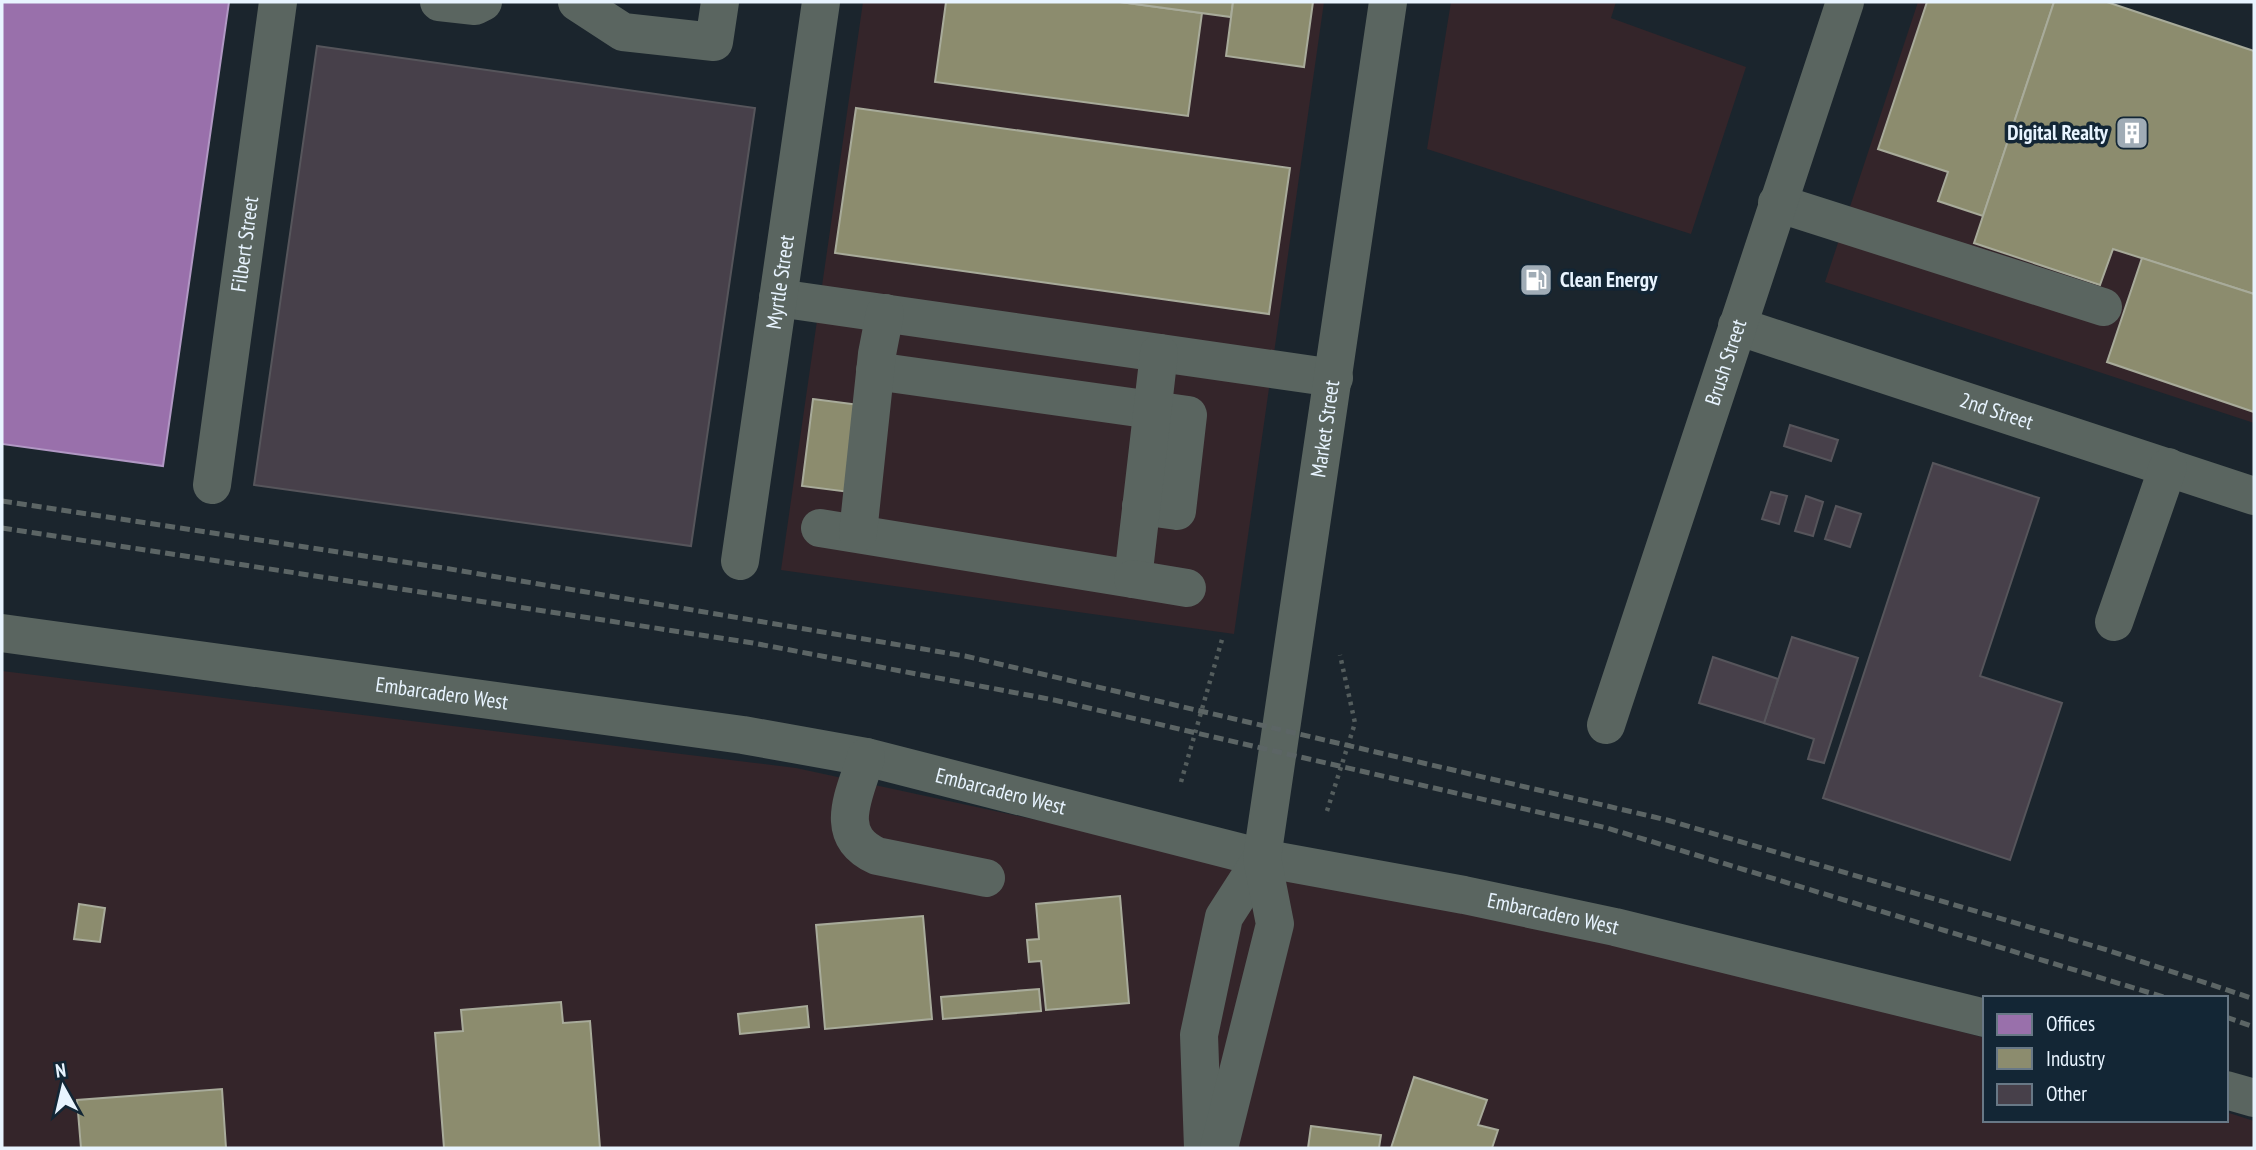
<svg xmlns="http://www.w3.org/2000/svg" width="2256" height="1150" viewBox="0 0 2256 1150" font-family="'PT Sans Narrow',sans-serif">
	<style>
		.industrial { fill: #34252a }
		.offices { fill: #9970ab; stroke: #b198c4; stroke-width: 2 }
		.industry { fill: #8c8c6e; stroke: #a8ab9a; stroke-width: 2 }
		.building { fill: #47404a; stroke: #56555b; stroke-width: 2 }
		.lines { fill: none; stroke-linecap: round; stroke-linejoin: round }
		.path { stroke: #545d5d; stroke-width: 4.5; stroke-dasharray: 3.5 5; stroke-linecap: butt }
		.minor { stroke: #5a6560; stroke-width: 38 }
		.rail { stroke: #5c6565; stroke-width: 5; stroke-dasharray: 10 5; stroke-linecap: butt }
		.labels { text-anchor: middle; stroke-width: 7; stroke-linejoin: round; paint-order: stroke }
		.poi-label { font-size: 21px; font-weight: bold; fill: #e8f4ff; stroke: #132635; text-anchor: end }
		.street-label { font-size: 21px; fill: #e8f4ff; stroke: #132635 }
	</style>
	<rect width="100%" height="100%" fill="#1b252d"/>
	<g class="industrial">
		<path d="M863,2H1324L1234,634L781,570Z"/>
		<path d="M1451,2H1616L1611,18L1746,67L1691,234L1427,149Z"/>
		<path d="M1918,2H2107L2254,51V423L1825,282Z"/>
		<path d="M2,671L796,768L1721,968L1985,1038V1120H2226V1112L2254,1121V1148H2Z"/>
	</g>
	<path class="offices" d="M2,2H229L163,466L2,444Z"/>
	<g class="industry">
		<path d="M946,2H1120L1202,13L1188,116L935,82Z"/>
		<path d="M1120,2H1233L1231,17Z"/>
		<path d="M1233,2H1313L1304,67L1226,56Z"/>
		<path d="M1927,2H2054L1983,216L1938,201L1948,172L1878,149Z"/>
		<path d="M2054,2H2107L2254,51V294L2113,249L2100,285L1974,243Z"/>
		<path d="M856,108L1290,168L1269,314L835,253Z"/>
		<path d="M2142,258L2254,294V412L2107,362Z"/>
		<path d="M813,399L868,406L857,493L802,486Z"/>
		<path d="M1120,896L1129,1003L1046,1010L1041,961L1029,962L1027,940L1039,939L1036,904Z"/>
		<path d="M79,904L105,908L100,942L74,939Z"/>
		<path d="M923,916L932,1019L825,1029L816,925Z"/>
		<path d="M1039,989L1041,1011L943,1019L941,997Z"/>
		<path d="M561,1002L563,1023L590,1021L600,1148H444L435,1033L463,1031L461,1010Z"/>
		<path d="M807,1006L809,1027L740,1034L738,1014Z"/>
		<path d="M1414,1077L1487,1100L1478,1125L1498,1130L1492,1148H1391Z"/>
		<path d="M222,1089L226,1148H81L77,1100Z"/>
		<path d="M1311,1126L1381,1135L1379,1148H1308Z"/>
	</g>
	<g class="building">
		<path d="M317,46L755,108L691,546L254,485Z"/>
		<path d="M1790,425L1838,440L1831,461L1784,446Z"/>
		<path d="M1933,463L2039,498L1980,676L2062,703L2010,860L1823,798Z"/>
		<path d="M1771,492L1787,496L1779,524L1762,519Z"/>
		<path d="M1806,496L1823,502L1813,536L1795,531Z"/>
		<path d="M1836,506L1861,514L1850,547L1825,539Z"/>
		<path d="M1792,637L1858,658L1824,763L1808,759L1814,739L1764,723Z"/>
		<path d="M1713,657L1778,679L1764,723L1699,703Z"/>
	</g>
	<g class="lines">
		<g class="path">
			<path d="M1181,782L1223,636"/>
			<path d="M1327,811L1355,723L1340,655"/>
		</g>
		<g class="minor">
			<path d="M439,2L475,6L483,2"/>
			<path d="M577,2L623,32L714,42L720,2"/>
			<path d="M1777,203L2103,307"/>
			<path d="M778,298L1334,378"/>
			<path id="s1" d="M1737,326L2254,496"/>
			<path d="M875,371L1188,415L1177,511L1141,506"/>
			<path id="s2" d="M212,485L278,2"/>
			<path d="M820,528L1133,579L1159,353"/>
			<path d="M858,533L877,354L885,313"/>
			<path id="s3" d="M740,561L821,2"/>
			<path d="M1133,579L1187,588"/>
			<path d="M2114,622L2168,467"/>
			<path id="s4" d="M2,633L743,735L866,757L1262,858L1464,895L1615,927L1985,1018"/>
			<path id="s5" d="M1606,725L1845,2"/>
			<path d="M866,757C855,794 831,835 877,856L986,878"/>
			<path d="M2226,1090L2254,1098"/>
			<path d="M1203,1148L1199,1035L1224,917L1262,858"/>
			<path id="s6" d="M1219,1148L1275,924L1262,858L1388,2"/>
		</g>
		<g class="rail">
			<path d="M2,501L444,568L965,656L1667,820L2107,950L2254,999"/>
			<path d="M2,528L753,643L1054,700L1607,828L2167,998"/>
			<path d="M2226,1017L2254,1027"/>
		</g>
	</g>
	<defs>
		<symbol id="building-square" viewBox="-11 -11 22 22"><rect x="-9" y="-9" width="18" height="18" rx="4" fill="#a0acb6" stroke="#132635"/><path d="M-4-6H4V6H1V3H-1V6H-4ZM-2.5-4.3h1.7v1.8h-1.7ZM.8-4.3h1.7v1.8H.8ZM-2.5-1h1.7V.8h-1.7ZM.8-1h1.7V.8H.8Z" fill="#fff"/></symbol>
		<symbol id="fuel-square" viewBox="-11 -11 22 22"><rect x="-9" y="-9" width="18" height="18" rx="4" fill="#a0acb6" stroke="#132635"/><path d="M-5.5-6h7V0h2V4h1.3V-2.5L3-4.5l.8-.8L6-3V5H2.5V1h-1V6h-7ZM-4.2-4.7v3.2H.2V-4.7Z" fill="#fff"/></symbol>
	</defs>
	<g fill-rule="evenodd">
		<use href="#building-square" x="2113" y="114" width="38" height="38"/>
		<use href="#fuel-square" x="1517" y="261" width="38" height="38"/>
	</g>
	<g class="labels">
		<g class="poi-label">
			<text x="2108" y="140">Digital Realty</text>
			<text x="1560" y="287" text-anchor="start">Clean Energy</text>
		</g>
		<g class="street-label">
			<text dy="7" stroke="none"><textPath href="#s2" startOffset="243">Filbert Street</textPath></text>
			<text dy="7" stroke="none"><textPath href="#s3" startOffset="282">Myrtle Street</textPath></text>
			<text dy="7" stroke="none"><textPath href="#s5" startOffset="382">Brush Street</textPath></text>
			<text dy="7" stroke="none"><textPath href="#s1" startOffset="273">2nd Street</textPath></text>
			<text dy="7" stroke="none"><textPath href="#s6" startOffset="732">Market Street</textPath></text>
			<text dy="7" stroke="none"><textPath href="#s4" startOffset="444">Embarcadero West</textPath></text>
			<text dy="7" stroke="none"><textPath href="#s4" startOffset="1012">Embarcadero West</textPath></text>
			<text dy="7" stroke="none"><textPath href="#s4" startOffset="1578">Embarcadero West</textPath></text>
		</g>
	</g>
	<rect width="2256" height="1150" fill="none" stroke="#e8f4ff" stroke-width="7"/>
	<rect x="1983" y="996" width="245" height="126" fill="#132635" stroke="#687886" stroke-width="2"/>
	<rect x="1997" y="1014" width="35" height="21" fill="#9970ab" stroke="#687886" stroke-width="2"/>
	<text x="2046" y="1031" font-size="21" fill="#e8f4ff">Offices</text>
	<rect x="1997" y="1048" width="35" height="21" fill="#8c8c6e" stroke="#687886" stroke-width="2"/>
	<text x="2046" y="1066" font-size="21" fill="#e8f4ff">Industry</text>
	<rect x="1997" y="1084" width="35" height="21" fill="#47404a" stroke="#687886" stroke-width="2"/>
	<text x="2046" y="1101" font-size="21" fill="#e8f4ff">Other</text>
	<g transform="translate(63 1087) rotate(352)" stroke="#132635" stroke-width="5" paint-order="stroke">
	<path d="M0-5L12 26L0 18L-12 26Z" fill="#e8f4ff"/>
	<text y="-10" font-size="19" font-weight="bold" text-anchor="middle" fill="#e8f4ff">N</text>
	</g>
</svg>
